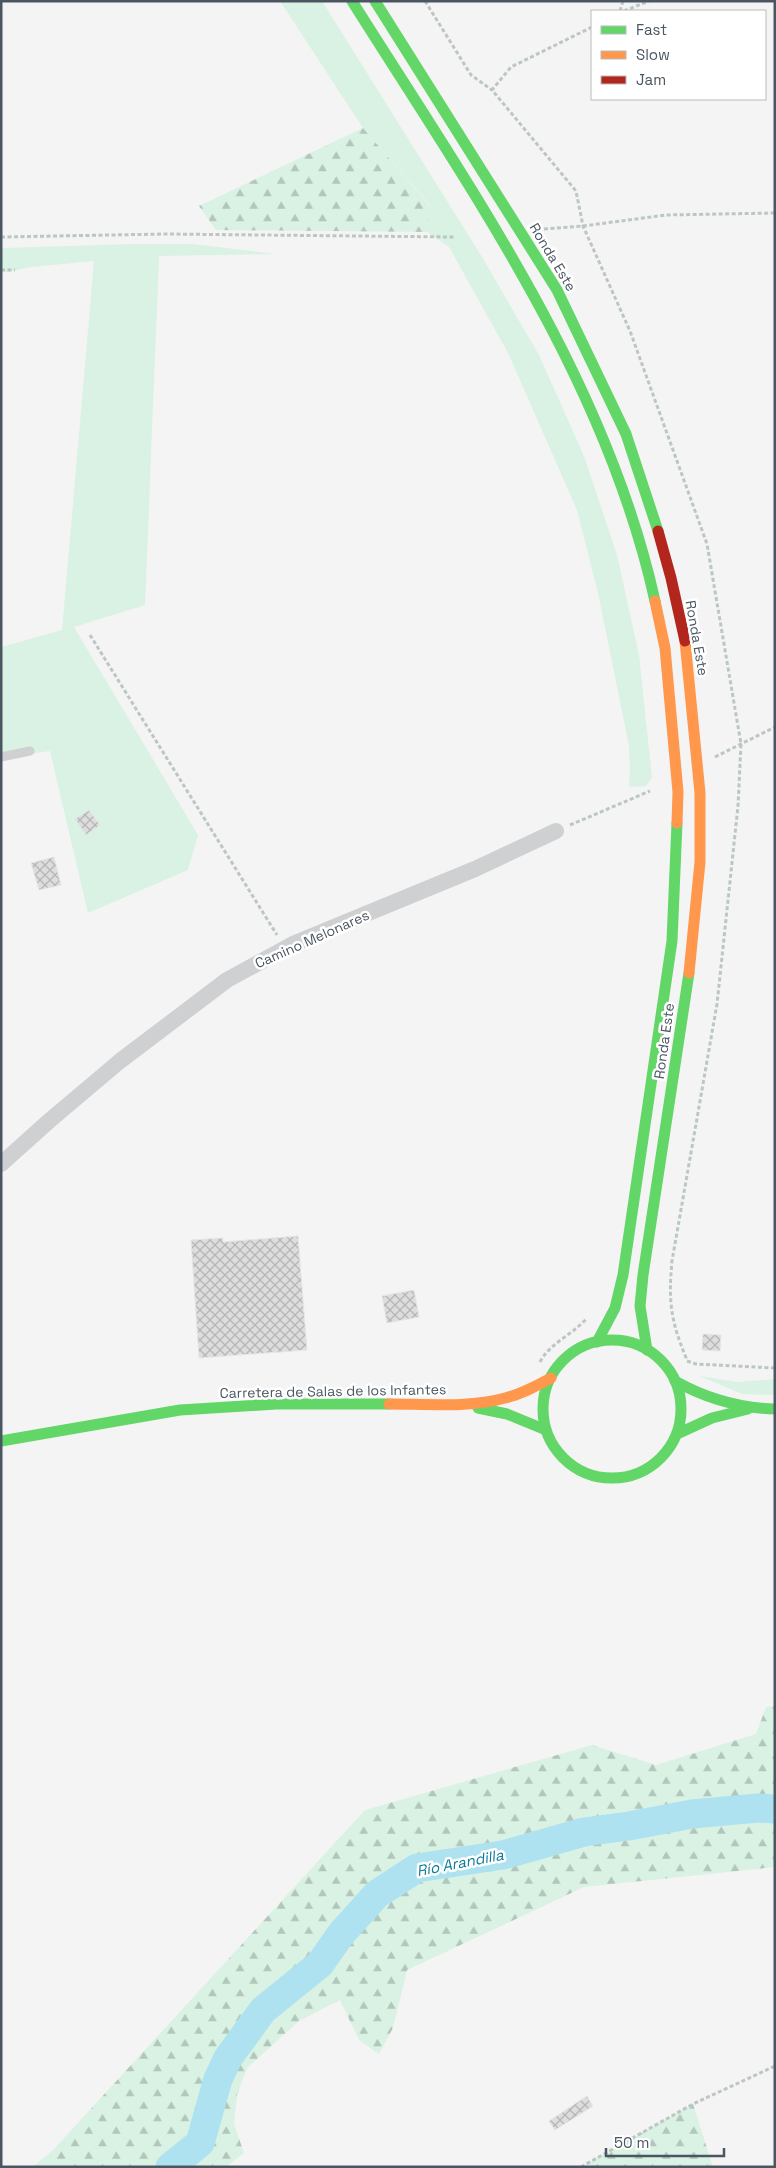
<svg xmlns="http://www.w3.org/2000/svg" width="776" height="2168" viewBox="0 0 776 2168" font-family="'Space Grotesk',sans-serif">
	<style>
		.grass { fill: #d9f2e3 }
		.forest { fill: url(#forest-firs) }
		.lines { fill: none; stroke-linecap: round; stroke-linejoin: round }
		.river { stroke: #aee2f0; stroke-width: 29 }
		.building { fill: url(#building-cross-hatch); stroke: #e5e6e7 }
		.path { stroke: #bcc7c4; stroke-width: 3; stroke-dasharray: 4 2.5; stroke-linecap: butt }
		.lane { stroke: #ced0d2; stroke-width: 9 }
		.street { stroke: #ced0d2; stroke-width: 16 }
		.fast { stroke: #63d668; stroke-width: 11 }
		.slow { stroke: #ff974d; stroke-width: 11 }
		.jam { stroke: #b3261e; stroke-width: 11 }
		.labels { text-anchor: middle; stroke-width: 5; stroke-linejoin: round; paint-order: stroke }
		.street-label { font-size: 14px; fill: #4a5661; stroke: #fff }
		.water-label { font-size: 15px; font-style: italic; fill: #0c7c9b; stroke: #fff }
	</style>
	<defs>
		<pattern id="forest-firs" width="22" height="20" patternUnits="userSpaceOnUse" patternTransform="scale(1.25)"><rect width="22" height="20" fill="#d9f2e3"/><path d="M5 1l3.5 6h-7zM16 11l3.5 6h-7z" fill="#b2c7bb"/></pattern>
		<pattern id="building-cross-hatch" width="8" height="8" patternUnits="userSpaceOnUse" patternTransform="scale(1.25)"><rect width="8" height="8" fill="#ddddde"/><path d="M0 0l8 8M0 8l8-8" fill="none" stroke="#b5b6b7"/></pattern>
	</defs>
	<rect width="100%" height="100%" fill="#f4f4f4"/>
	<g class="grass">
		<path d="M280,1H322L482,257L539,355L584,456L617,555L639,655L652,778L646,786L629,787L630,771L629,746L598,593L577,510L508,353L449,247L427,232L431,206L363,128Z"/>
		<path d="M132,244H192L276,254L159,256L145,605L74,627L198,835L188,870L88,913L50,751L1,758V647L62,630L94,261L32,267L1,273V248Z"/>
		<path d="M700,1376L737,1382L775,1379V1395L742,1394Z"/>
		<path d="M54,2149L52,2167H33Z"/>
	</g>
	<g class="forest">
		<path d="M363,128L431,207L427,232L216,230L199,206Z"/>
		<path d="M775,1706V1867L584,1887L407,1970L393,2028L379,2054L359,2040L340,2000L299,2021L247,2068L237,2095L234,2124L244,2153L226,2167H52L54,2149L365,1810L592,1745L656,1765L756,1734L766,1707Z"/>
		<path d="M693,2104L713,2167H581Z"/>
	</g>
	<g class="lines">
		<path class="river" d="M170,2167L200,2143L218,2079L228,2058L263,2010L320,1964L341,1934L377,1894L417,1868L503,1855L584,1832L629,1826L692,1814L758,1808L775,1809"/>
	</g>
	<g class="building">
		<path d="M89,810L100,825L86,835L75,819Z"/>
		<path d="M54,857L61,885L39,890L31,863Z"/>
		<path d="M298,1236L307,1350L199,1358L191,1240L223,1238V1242Z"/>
		<path d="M414,1290L419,1317L387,1323L382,1296Z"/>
		<path d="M703,1334L721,1335L720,1351L702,1350Z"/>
		<path d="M587,2096L593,2106L555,2130L549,2121Z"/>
	</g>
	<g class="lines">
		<g class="path">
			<path d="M425,1L471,75L492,90"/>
			<path d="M620,11L623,1"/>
			<path d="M624,11L649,1"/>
			<path d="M592,27L511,67L492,90L576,191L583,226L630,331L707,544L741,744L738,806L717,1004L672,1261C668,1302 671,1322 687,1360"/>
			<path d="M544,229L583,226L666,215L775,213"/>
			<path d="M1,237L165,234L455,237"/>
			<path d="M1,270H15"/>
			<path d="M90,635L277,935"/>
			<path d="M715,757L775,727"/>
			<path d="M570,825L650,791"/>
			<path d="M687,1361L696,1364L775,1368"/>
			<path d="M540,1362C550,1343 572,1335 586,1319"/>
			<path d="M581,2167L693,2104L775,2066"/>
		</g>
		<path class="lane" d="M1,757L30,751"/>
		<path class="street" d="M1,1164L49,1121L120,1061L227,980L293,944L475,869L556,831"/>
		<g class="fast">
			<path d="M352,1C471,190 606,379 655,601"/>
			<path d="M375,1L557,290L626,434L658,531"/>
			<circle cx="612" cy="1409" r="69"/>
			<path d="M597,1342L615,1308L623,1275L672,941L677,823"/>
			<path d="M647,1350L640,1306L643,1275L689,973"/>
			<path d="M675,1381C707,1399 739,1408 775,1409"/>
			<path d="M478,1408L507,1414L546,1430"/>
			<path d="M677,1434L712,1418L748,1409"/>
			<path d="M1,1441L180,1410L276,1404H389"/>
		</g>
		<g class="slow">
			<path d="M655,601L665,648L678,792L677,823"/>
			<path d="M685,641L700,793V862L689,973"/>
			<path d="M389,1404C424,1404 471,1408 505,1398C522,1394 536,1386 551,1378"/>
		</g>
		<path class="jam" d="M658,531L671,578L685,641"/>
	</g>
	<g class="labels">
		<g class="street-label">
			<text transform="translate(553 257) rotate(59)" y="5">Ronda Este</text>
			<text transform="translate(697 638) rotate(80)" y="5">Ronda Este</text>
			<text transform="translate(312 939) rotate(-24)" y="5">Camino Melonares</text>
			<text transform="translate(664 1041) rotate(-82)" y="5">Ronda Este</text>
			<text transform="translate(333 1391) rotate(-1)" y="5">Carretera de Salas de los Infantes</text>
		</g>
		<g class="water-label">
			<text transform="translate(460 1863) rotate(-11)" y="5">Río Arandilla</text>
		</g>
	</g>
	<rect width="776" height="2168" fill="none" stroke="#4a5661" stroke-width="5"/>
	<rect x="591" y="10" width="175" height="90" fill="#ffffff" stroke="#b7bbc0"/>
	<rect x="601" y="26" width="25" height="8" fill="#63d668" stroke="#b7bbc0"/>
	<text x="636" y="35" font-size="15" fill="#4a5661">Fast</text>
	<rect x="601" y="51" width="25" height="8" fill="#ff974d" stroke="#b7bbc0"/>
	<text x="636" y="60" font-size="15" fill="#4a5661">Slow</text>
	<rect x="601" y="76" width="25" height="8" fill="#b3261e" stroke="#b7bbc0"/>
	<text x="636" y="85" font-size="15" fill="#4a5661">Jam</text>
	<path d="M606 2148v8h118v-8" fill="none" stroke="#4a5661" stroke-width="2.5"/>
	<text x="614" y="2148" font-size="15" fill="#4a5661" stroke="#ffffff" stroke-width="4" paint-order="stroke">50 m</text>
</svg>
